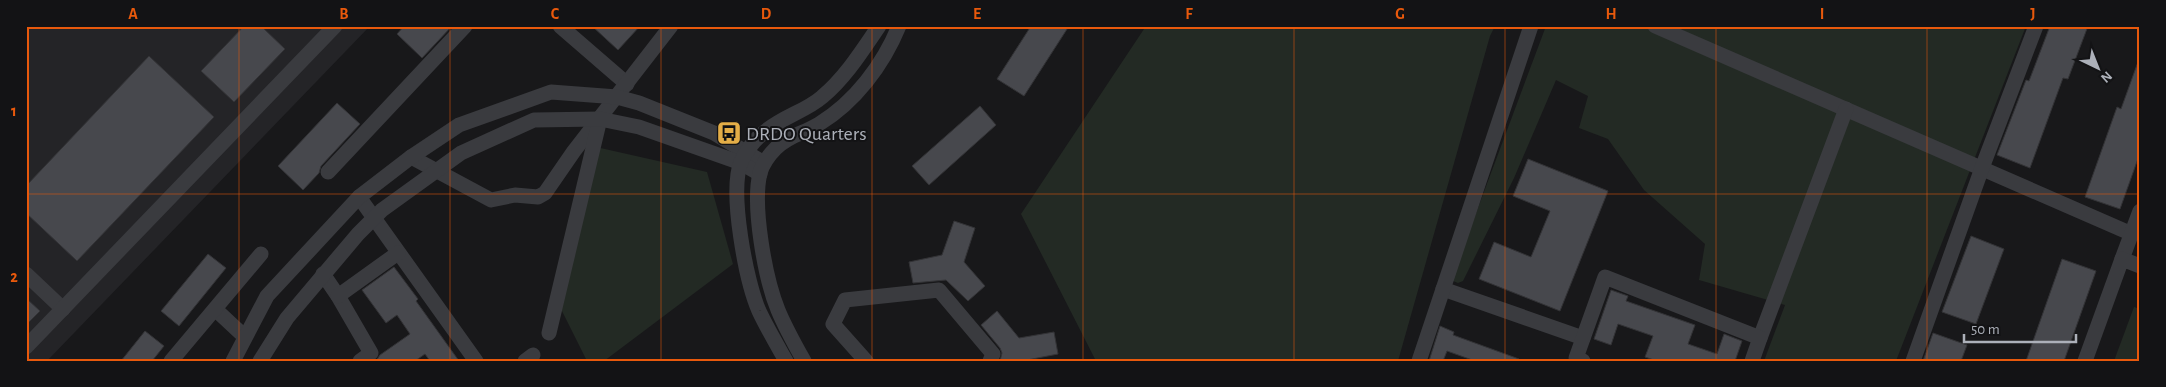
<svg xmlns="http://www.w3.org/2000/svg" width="2166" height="387" viewBox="0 0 2166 387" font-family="'Alegreya Sans',sans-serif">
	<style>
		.built { fill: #242427 }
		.green { fill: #232a24 }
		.building { fill: #47484d; stroke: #333336 }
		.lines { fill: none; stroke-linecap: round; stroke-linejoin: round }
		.minor { stroke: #3a3b3f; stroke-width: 15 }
		.grid { fill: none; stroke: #e8590c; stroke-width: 1; stroke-opacity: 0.55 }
		.labels { text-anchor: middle; stroke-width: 4; stroke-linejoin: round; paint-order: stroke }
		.poi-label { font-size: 20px; fill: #acb0b9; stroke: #131315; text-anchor: start }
		.neatline { fill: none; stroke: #e8590c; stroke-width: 2 }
		.grid-label { font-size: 16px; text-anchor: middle; font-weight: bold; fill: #e8590c }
	</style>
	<rect width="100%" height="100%" fill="#18181a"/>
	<path class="built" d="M26,26H370L47,361H26Z"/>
	<g class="green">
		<path d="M1146,26H1495L1490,36L1398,361H1096L1021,214Z"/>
		<path d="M1546,26H2026L1896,361H1764L1785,305L1699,280L1705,244L1644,190L1608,139L1579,128L1588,96L1556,80L1514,178L1463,281L1458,283L1451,280Z"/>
		<path d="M596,147L707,172L733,264L604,361H587L556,299Z"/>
		<path d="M2134,307L2140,309V361H2114Z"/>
	</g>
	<g class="building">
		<path d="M244,26H261L285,49L234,102L201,71Z"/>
		<path d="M404,26H452L422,58L397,34Z"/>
		<path d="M592,26H640L618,50Z"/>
		<path d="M1031,26H1069L1024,96L997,79Z"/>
		<path d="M2050,26H2088L2068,79L2063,78L2030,168L1997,155L2026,80L2029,81Z"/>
		<path d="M149,56L214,117L77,261L26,213V186Z"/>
		<path d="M2138,62L2140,153L2120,209L2085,197L2117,107L2121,109Z"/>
		<path d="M337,103L360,124L321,166L319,173L303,190L278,166Z"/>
		<path d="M980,106L996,125L929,185L912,166Z"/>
		<path d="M1528,159L1608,191L1560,311L1479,279L1494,242L1531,257L1550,211L1513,196Z"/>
		<path d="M954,221L975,228L964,262L985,286L968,301L946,280L913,283L909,262L942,255Z"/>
		<path d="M1971,236L2004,249L1976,324L1942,312Z"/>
		<path d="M208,254L226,268L179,326L161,311Z"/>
		<path d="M2062,259L2096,271L2064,361H2026Z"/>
		<path d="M394,267L418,299L416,301L459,361H430L425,354L415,361H376L380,355L410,334L397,315L386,323L362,290Z"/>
		<path d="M1611,290L1628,296L1626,301L1695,325L1688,344L1717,354L1724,334L1742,341L1735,361H1657L1645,357L1653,336L1618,324L1611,345L1594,339Z"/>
		<path d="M26,298L40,311L26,325Z"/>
		<path d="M997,311L1019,338L1054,332L1058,354L1022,361H1000L1002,353L1000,348L981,325Z"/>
		<path d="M1440,326L1454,332L1453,335L1519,359V361H1475L1447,351L1443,361H1429Z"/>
		<path d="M145,331L164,346L152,361H121Z"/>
		<path d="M1933,333L1967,345L1961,361H1923Z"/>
	</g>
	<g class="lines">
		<g class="minor">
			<path d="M560,26L627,84"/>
			<path d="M1655,26L2132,234"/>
			<path d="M411,157L491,200L515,195L538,197L545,193L574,151L671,26"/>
			<path d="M328,172L465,26"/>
			<path d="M359,197L476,361"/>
			<path d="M2122,259L2140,211"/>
			<path d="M26,274L63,309"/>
			<path d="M323,274L338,296L371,353L360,361"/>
			<path d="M1443,289L1583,338"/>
			<path d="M338,296L398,253"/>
			<path d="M215,309L245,337"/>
			<path d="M549,333L599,123"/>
			<path d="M1760,338L1846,109"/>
			<path d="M26,347L335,26"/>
			<path d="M171,361L261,254"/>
			<path d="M233,361L267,296L359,197L411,157L459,125L551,92L617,97L639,103L714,133L764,163"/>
			<path d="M260,361L287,318L358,234L382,210L461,153L534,120L600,119L639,127L741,163L760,174"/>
			<path d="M525,361L533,355"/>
			<path d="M786,361C777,345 767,328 759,311C746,281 729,192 741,162C745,153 753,141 761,135C780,117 805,112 822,97C845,78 862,51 879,26"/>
			<path d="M804,361C795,345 785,327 778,310C765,278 752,206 760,173C763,163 769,155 776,148C791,134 803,134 819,124C855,102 883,65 899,26"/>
			<path d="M866,361L833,324L845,300L939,290L993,354L990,361"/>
			<path d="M1419,361L1531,26"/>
			<path d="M1583,361L1576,358L1605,277L1760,338L1752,361"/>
			<path d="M1913,361L1982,168L2036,26"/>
			<path d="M2085,361L2122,259L2140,266"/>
		</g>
	</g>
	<path class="grid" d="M239,26V361M450,26V361M661,26V361M872,26V361M1083,26V361M1294,26V361M1505,26V361M1716,26V361M1927,26V361M26,194H2140"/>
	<defs>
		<symbol id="bus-square" viewBox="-11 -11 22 22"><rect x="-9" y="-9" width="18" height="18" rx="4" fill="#e4ae47" stroke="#131315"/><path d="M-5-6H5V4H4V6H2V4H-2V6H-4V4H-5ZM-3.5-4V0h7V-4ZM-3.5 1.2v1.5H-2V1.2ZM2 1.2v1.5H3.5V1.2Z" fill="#111"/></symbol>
	</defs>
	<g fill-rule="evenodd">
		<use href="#bus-square" x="715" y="119" width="28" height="28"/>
	</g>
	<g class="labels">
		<g class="poi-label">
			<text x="746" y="140">DRDO Quarters</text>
		</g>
	</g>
	<rect width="2166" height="387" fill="none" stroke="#131315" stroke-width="55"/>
	<g transform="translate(2098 68) rotate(137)" stroke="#131315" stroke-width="4" paint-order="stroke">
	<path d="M0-4L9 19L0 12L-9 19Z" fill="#acb0b9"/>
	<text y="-8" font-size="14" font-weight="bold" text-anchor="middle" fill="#acb0b9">N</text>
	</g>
	<path d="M1964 334v8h112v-8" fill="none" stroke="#acb0b9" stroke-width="2.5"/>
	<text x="1971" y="334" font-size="15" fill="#acb0b9" stroke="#131315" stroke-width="4" paint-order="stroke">50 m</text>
	<rect x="28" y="28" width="2110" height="332" class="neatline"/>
	<g class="grid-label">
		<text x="133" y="19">A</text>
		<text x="344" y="19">B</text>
		<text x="555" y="19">C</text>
		<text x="766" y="19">D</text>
		<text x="977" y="19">E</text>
		<text x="1189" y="19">F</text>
		<text x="1400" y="19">G</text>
		<text x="1611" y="19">H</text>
		<text x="1822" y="19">I</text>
		<text x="2033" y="19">J</text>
		<text x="14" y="116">1</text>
		<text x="14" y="282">2</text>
	</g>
</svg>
